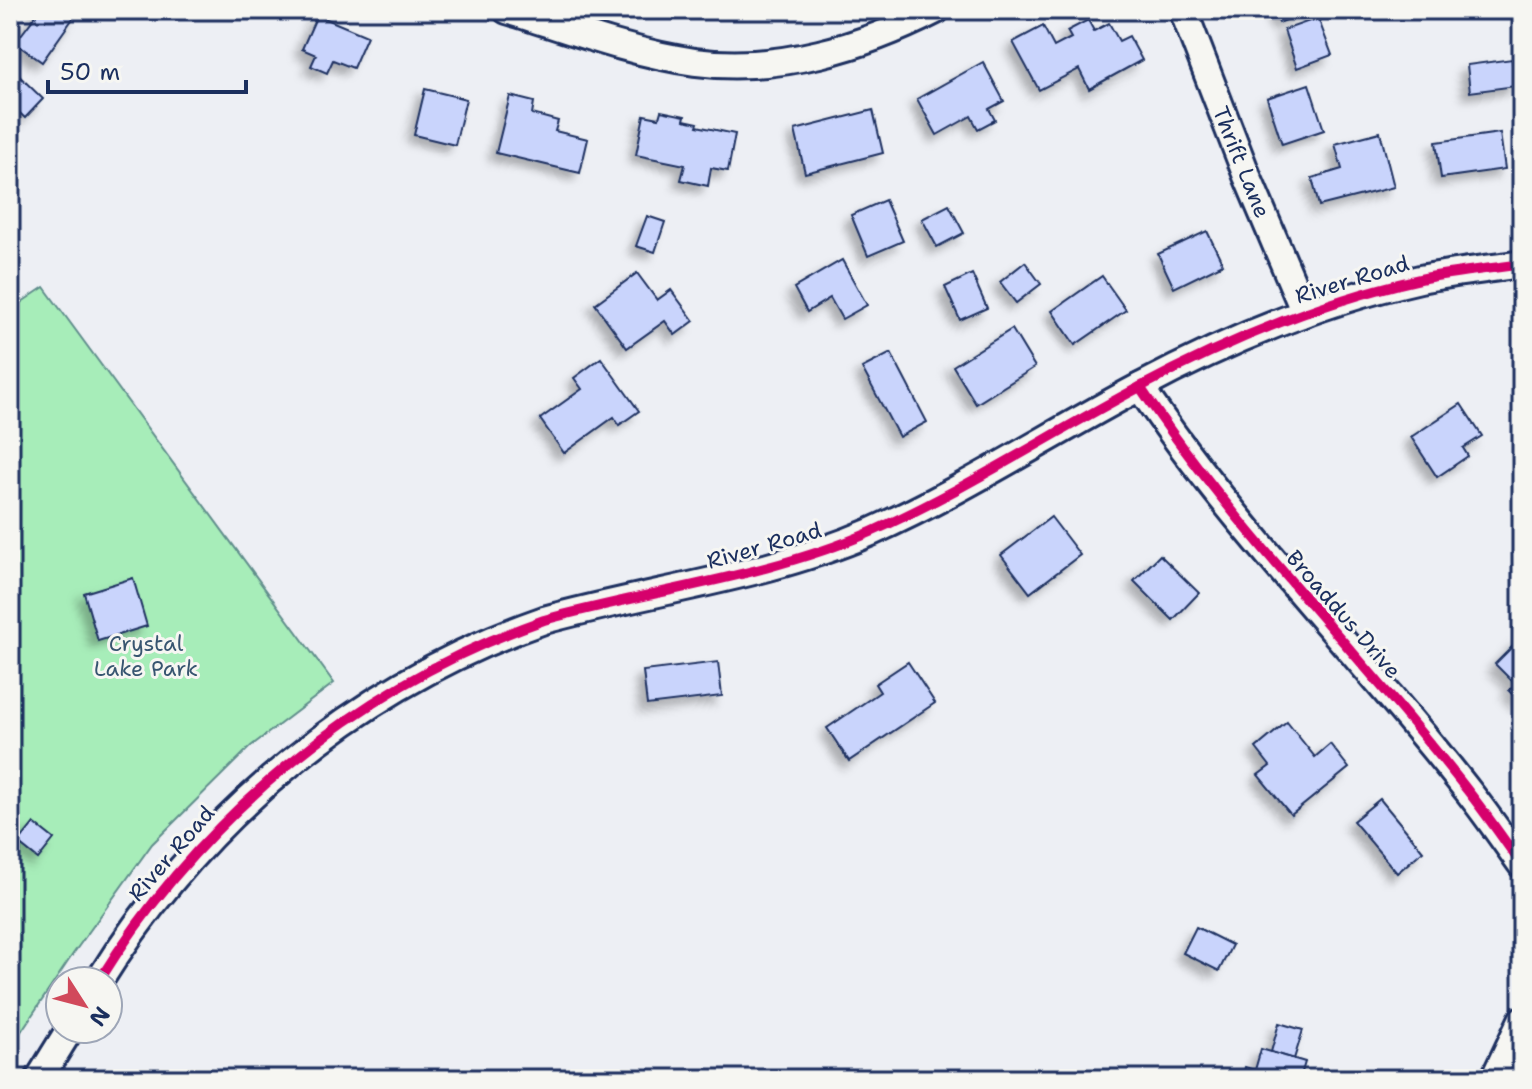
<svg xmlns="http://www.w3.org/2000/svg" width="1532" height="1089" viewBox="0 0 1532 1089" font-family="'Shantell Sans',sans-serif">
	<style>
		.green { fill: #a7edb9; stroke: #618e8c; stroke-width: 2 }
		.building { fill: #c9d4fc; stroke: #1b2f5e; stroke-width: 2; filter: url(#shadow) }
		.lines { fill: none; stroke-linecap: round; stroke-linejoin: round }
		.minor-casing { stroke: #1b2f5e; stroke-width: 32 }
		.minor { stroke: #f6f6f2; stroke-width: 26 }
		.cycleway-casing { stroke: #f6f6f2; stroke-width: 15 }
		.cycleway { stroke: #d6006c; stroke-width: 10 }
		.labels { text-anchor: middle; stroke-width: 6; stroke-linejoin: round; paint-order: stroke }
		.street-label { font-size: 22px; fill: #1b2f5e; stroke: #f6f6f2 }
		.park-label { font-size: 22px; fill: #375570; stroke: #f6f6f2 }
	</style>
	<defs>
		<filter id="shadow"><feDropShadow dx="-7" dy="7" stdDeviation="4" flood-color="#0004"/></filter>
	</defs>
	<rect width="100%" height="100%" fill="#edeff4"/>
	<filter id="ink" filterUnits="userSpaceOnUse"><feTurbulence type="fractalNoise" baseFrequency=".0125" numOctaves="2"/><feDisplacementMap in="SourceGraphic" scale="16" xChannelSelector="R" yChannelSelector="G"/><feConvolveMatrix kernelMatrix="1 2 1 2 8 2 1 2 1" color-interpolation-filters="sRGB"/></filter>
	<g filter="url(#ink)">
		<path class="green" d="M44,287L334,683L251,746L152,844L73,954L10,1048V310Z"/>
		<g class="building">
			<path d="M40,10H71L76,14L42,62L15,43Z"/>
			<path d="M1274,10H1311L1279,23Z"/>
			<path d="M317,15L367,36L353,68L333,60L327,73L311,66L316,55L302,49Z"/>
			<path d="M1318,18L1332,55L1297,68L1284,30Z"/>
			<path d="M1088,20L1094,31L1109,23L1119,41L1129,36L1142,60L1089,89L1079,69L1039,90L1013,42L1043,26L1054,47L1071,38L1067,31Z"/>
			<path d="M1512,59L1516,86L1470,92L1467,65Z"/>
			<path d="M983,62L1004,101L989,109L995,120L978,129L971,116L937,135L917,99Z"/>
			<path d="M10,67L43,99L25,118L10,104Z"/>
			<path d="M1309,84L1324,130L1282,144L1267,98Z"/>
			<path d="M425,89L466,99L455,145L414,135Z"/>
			<path d="M510,96L534,102L532,114L558,121L555,131L588,139L580,173L496,153Z"/>
			<path d="M873,110L883,153L805,173L795,130Z"/>
			<path d="M661,111L685,116L684,120L698,123L697,126L735,134L728,171L711,168L708,186L681,180L685,165L636,155L644,115L659,118Z"/>
			<path d="M1380,132L1394,187L1319,206L1312,178L1342,169L1335,144Z"/>
			<path d="M1500,133L1505,169L1441,178L1436,142Z"/>
			<path d="M885,200L903,241L868,256L851,215Z"/>
			<path d="M949,205L964,233L937,247L922,219Z"/>
			<path d="M647,216L665,222L655,252L636,246Z"/>
			<path d="M1207,231L1223,264L1174,288L1158,254Z"/>
			<path d="M842,260L867,305L842,319L830,298L807,312L794,288Z"/>
			<path d="M1025,262L1041,284L1016,303L1000,282Z"/>
			<path d="M637,273L657,300L671,290L694,321L675,335L665,321L627,348L595,304Z"/>
			<path d="M972,274L987,308L960,320L945,287Z"/>
			<path d="M1102,276L1126,310L1075,345L1052,311Z"/>
			<path d="M1012,329L1035,367L976,404L953,366Z"/>
			<path d="M891,353L927,422L899,437L862,368Z"/>
			<path d="M601,358L639,411L619,425L614,417L564,453L540,419L582,389L574,378Z"/>
			<path d="M1461,404L1482,436L1463,448L1468,456L1437,477L1411,437Z"/>
			<path d="M1051,517L1080,555L1030,593L1001,555Z"/>
			<path d="M1160,555L1199,593L1173,620L1134,581Z"/>
			<path d="M133,578L147,626L98,641L84,593Z"/>
			<path d="M1520,639L1522,641V704L1509,691L1515,684L1495,664Z"/>
			<path d="M718,662L722,696L647,705L643,671Z"/>
			<path d="M908,662L935,703L849,761L827,728L880,692L875,684Z"/>
			<path d="M1287,722L1315,757L1330,744L1349,768L1291,815L1258,775L1270,766L1256,748Z"/>
			<path d="M1380,799L1423,851L1397,873L1353,821Z"/>
			<path d="M34,823L54,839L38,859L18,843Z"/>
			<path d="M1196,927L1232,945L1219,971L1183,953Z"/>
			<path d="M1279,1023L1303,1030L1294,1059L1271,1052Z"/>
			<path d="M1261,1049L1305,1062L1300,1079H1242L1245,1067L1255,1070Z"/>
		</g>
		<g class="lines">
			<defs>
				<g id="minor">
					<path d="M507,10C568,29 631,53 695,62C777,73 864,47 936,10"/>
					<path d="M1183,10L1247,176L1305,313"/>
					<path d="M1140,387C1237,532 1361,654 1468,791C1487,815 1504,840 1522,865"/>
					<path d="M99,981C201,816 360,684 544,620C653,590 767,577 871,532C963,491 1049,435 1138,388C1226,341 1322,301 1420,279C1454,272 1488,269 1522,264"/>
					<path d="M39,1079L70,1029"/>
					<path d="M1494,1079L1522,1020"/>
				</g>
			</defs>
			<use href="#minor" class="minor-casing"/>
			<use href="#minor" class="minor"/>
			<defs>
				<g id="cycleway">
					<path d="M1140,387C1237,532 1361,654 1468,791C1487,815 1504,840 1522,865"/>
					<path d="M99,981C201,816 360,684 544,620C653,590 767,577 871,532C963,491 1049,435 1138,388C1226,341 1322,301 1420,279C1454,272 1488,269 1522,264"/>
				</g>
			</defs>
			<use href="#cycleway" class="cycleway-casing"/>
			<use href="#cycleway" class="cycleway"/>
		</g>
	</g>
	<g class="labels">
		<g class="street-label">
			<text transform="translate(1242 162) rotate(68)" y="8">Thrift Lane</text>
			<text transform="translate(1352 279) rotate(-17)" y="8">River Road</text>
			<text transform="translate(764 545) rotate(-16)" y="8">River Road</text>
			<text transform="translate(1344 614) rotate(49)" y="8">Broaddus Drive</text>
			<text transform="translate(171 853) rotate(-49)" y="8">River Road</text>
		</g>
		<g class="park-label">
			<text x="146" y="651">Crystal<tspan x="146" dy="25">Lake Park</tspan></text>
		</g>
	</g>
	<rect width="1532" height="1089" fill="none" stroke="#f6f6f2" stroke-width="40"/>
	<rect x="20" y="20" width="1492" height="1049" fill="none" stroke="#1b2f5e" stroke-width="3" filter="url(#ink)"/>
	<g transform="translate(84 1005) rotate(126)"><circle r="38" fill="#f6f6f2" stroke="#9ea6b7" stroke-width="2"/>
	<path d="M0-6L14 30L0 20L-14 30Z" fill="#d1495b"/>
	<text y="-12" font-size="22" font-weight="bold" text-anchor="middle" fill="#1b2f5e">N</text>
	</g>
	<path d="M48 80v12h198v-12" fill="none" stroke="#1b2f5e" stroke-width="4"/>
	<text x="60" y="80" font-size="24" fill="#1b2f5e" stroke="#f6f6f2" stroke-width="6" paint-order="stroke">50 m</text>
</svg>
